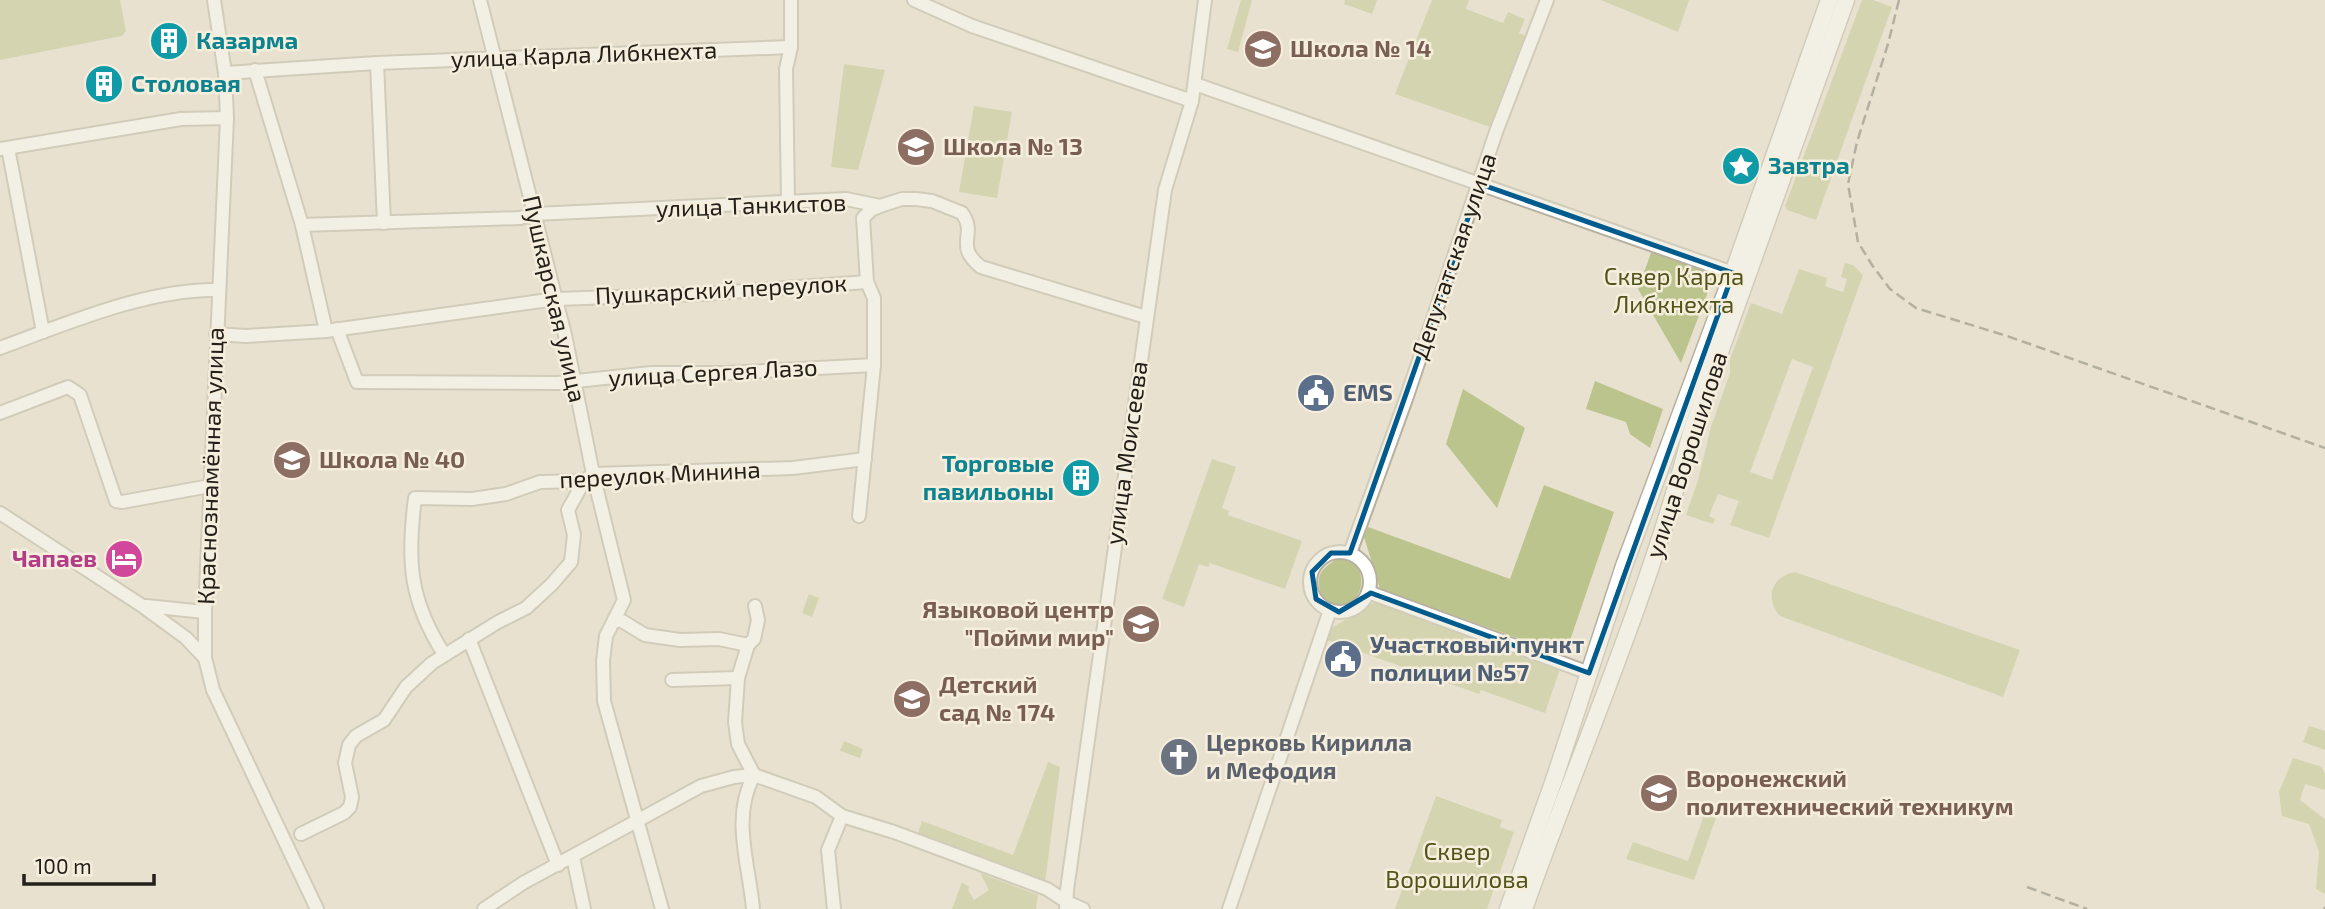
<svg xmlns="http://www.w3.org/2000/svg" width="2325" height="909" viewBox="0 0 2325 909" font-family="'Exo 2',sans-serif">
	<style>
		.green { fill: #bcc48d; fill-rule: evenodd }
		.lines { fill: none; stroke-linecap: round; stroke-linejoin: round }
		.minor-casing { stroke: #b7b09f; stroke-width: 16 }
		.major-casing { stroke: #b7b09f; stroke-width: 19 }
		.minor { stroke: #fff; stroke-width: 12 }
		.major { stroke: #fff; stroke-width: 16 }
		.rail { stroke: #777368; stroke-width: 2.5; stroke-dasharray: 10 5; stroke-linecap: butt }
		.marked { fill: none; stroke: #015b8d; stroke-width: 5; stroke-linejoin: round }
		.labels { text-anchor: middle; stroke-width: 5; stroke-linejoin: round; paint-order: stroke }
		.culture-label { font-size: 24px; font-weight: bold; fill: #0d838f; stroke: #f6eedd; text-anchor: start }
		.education-label { font-size: 24px; font-weight: bold; fill: #785e54; stroke: #f6eedd; text-anchor: start }
		.street-label { font-size: 24px; fill: #23201a; stroke: #f6eedd }
		.park-label { font-size: 24px; fill: #50561a; stroke: #f6eedd }
		.service-label { font-size: 24px; font-weight: bold; fill: #4e5e75; stroke: #f6eedd; text-anchor: start }
		.hotel-label { font-size: 24px; font-weight: bold; fill: #b23c85; stroke: #f6eedd; text-anchor: end }
		.worship-label { font-size: 24px; font-weight: bold; fill: #5b616d; stroke: #f6eedd; text-anchor: start }
	</style>
	<rect width="100%" height="100%" fill="#e8e1d0"/>
	<g class="green">
		<path d="M0,0H120L126,31L122,36L0,60Z"/>
		<path d="M1241,0H1252L1238,52L1227,49Z"/>
		<path d="M1345,0H1377L1372,14L1344,4Z"/>
		<path d="M1432,0H1469L1466,9L1503,23L1508,12L1525,19L1519,33L1528,37L1493,128L1395,94Z"/>
		<path d="M1601,0H1689L1678,32Z"/>
		<path d="M1862,0H1873L1892,7L1816,220L1787,210L1785,206Z"/>
		<path d="M844,64L885,70L858,170L831,167Z"/>
		<path d="M974,106L1012,112L997,198L959,192Z"/>
		<path d="M1652,250L1715,273L1681,363L1638,289Z"/>
		<path d="M1845,263L1853,265L1863,275L1769,538L1730,525L1739,501L1718,494L1709,516L1715,519L1713,524L1686,515L1698,480L1711,427L1730,373V359L1751,303L1782,314L1799,269L1827,278L1825,286L1843,292L1847,279L1841,277ZM1792,359L1813,367L1772,480L1750,472Z"/>
		<path d="M1595,381L1663,409L1650,448L1630,434L1626,422L1586,409Z"/>
		<path d="M1463,389L1525,428L1497,508L1446,444Z"/>
		<path d="M1212,459L1236,467L1222,508L1229,511L1228,515L1302,541L1285,589L1210,563L1208,567L1199,564L1184,607L1162,599Z"/>
		<path d="M1544,485L1614,512L1565,655L1380,589L1364,537L1368,527L1510,579Z"/>
		<path d="M1339,558L1358,565C1365,588 1361,595 1342,609L1323,601C1315,577 1317,571 1339,558Z"/>
		<path d="M1795,572L2020,650L2003,697L1780,616C1764,598 1772,576 1795,572Z"/>
		<path d="M809,594L819,598L812,617L802,613Z"/>
		<path d="M1375,602L1560,669L1545,713L1481,690L1479,694L1324,639L1328,630Z"/>
		<path d="M2309,726L2325,731V750L2303,742Z"/>
		<path d="M844,741L863,749L860,758L840,751Z"/>
		<path d="M2293,758L2322,767L2325,774V790L2305,784L2300,800L2325,819V894L2316,889L2319,852L2309,824L2282,816L2279,792Z"/>
		<path d="M1048,762L1060,767L1045,883L917,836L922,821L1013,855Z"/>
		<path d="M1436,796L1502,820L1500,827L1514,832L1487,909H1395Z"/>
		<path d="M1704,815L1716,818L1694,880L1626,859L1633,842L1688,861Z"/>
		<path d="M980,873L1038,895L1036,909H952L962,882L969,887L968,890L974,900L989,890Z"/>
	</g>
	<g class="lines">
		<defs>
			<g id="minor">
				<path d="M214,0L225,73L227,118L205,612V658L213,690L317,909"/>
				<path d="M480,0L565,335L593,474L624,600L606,636L603,661L604,701L662,909"/>
				<path d="M914,0L972,26L1192,101"/>
				<path d="M377,63L384,223"/>
				<path d="M255,70L302,225L326,331"/>
				<path d="M225,73L377,63L791,47"/>
				<path d="M1195,84L1733,273"/>
				<path d="M8,148L43,332"/>
				<path d="M0,149L181,119L227,118"/>
				<path d="M788,203L786,69L791,47V0"/>
				<path d="M302,225L520,218L535,214L846,199L880,206L902,199H916L932,201L962,213C978,235 953,245 981,267L1146,317"/>
				<path d="M337,329L357,382L558,383L651,373H726L874,365"/>
				<path d="M216,334L246,336L326,331L556,299L704,294L867,282"/>
				<path d="M0,348C65,324 149,288 219,290"/>
				<path d="M0,413L68,387L80,395L116,501L122,502L210,486"/>
				<path d="M0,513L141,605L186,638L205,658"/>
				<path d="M859,516L874,365V298L867,282L863,218L871,210L880,206"/>
				<circle cx="1340" cy="582" r="30"/>
				<path d="M1350,553L1406,399L1496,132L1547,0"/>
				<path d="M1368,592L1589,673"/>
				<path d="M146,606L205,612"/>
				<path d="M615,621H622L645,635L680,640L719,639L748,645"/>
				<path d="M469,639L558,865"/>
				<path d="M444,654C409,600 407,560 415,498L472,499L506,494L540,482L584,481L593,474L793,468L865,459"/>
				<path d="M672,680L738,678"/>
				<path d="M301,834L344,813L350,807L352,797L345,763L349,745L356,736L384,720L406,687L432,663L498,622L526,608L552,584L571,562L574,535L568,510L584,481"/>
				<path d="M573,857L584,909"/>
				<path d="M484,909L523,883L701,786L734,777L754,775L816,797L842,816L894,832L1047,889L1067,902L1083,909"/>
				<path d="M753,909C749,863 731,818 754,775L738,744L735,722L738,678L748,645L754,639L758,620L755,606"/>
				<path d="M834,909L828,850L842,816"/>
				<path d="M1066,909L1067,890L1165,190L1192,101L1205,0"/>
				<path d="M1229,909L1330,610"/>
			</g>
			<g id="major">
				<path d="M1508,909L1554,780L1624,566L1733,273L1829,0"/>
				<path d="M1524,909C1580,751 1649,596 1691,433L1846,0"/>
			</g>
		</defs>
		<use href="#minor" class="minor-casing"/>
		<use href="#major" class="major-casing"/>
		<use href="#minor" class="minor"/>
		<use href="#major" class="major"/>
		<g class="rail">
			<path d="M1899,0L1888,44L1857,142L1848,184L1858,242L1872,265L1890,289L1916,308L2007,336L2325,448"/>
			<path d="M2027,887L2087,909"/>
			<path d="M2324,909L2325,907"/>
		</g>
	</g>
	<path d="M0 0H2325V909H0ZM1480,184L1733,273L1589,673L1371,593L1339,612L1316,599L1312,572L1331,553H1350Z" fill="#e8e1d0" fill-opacity=".55" fill-rule="evenodd"/>
	<path class="marked" d="M1480,184L1733,273L1589,673L1371,593L1339,612L1316,599L1312,572L1331,553H1350Z"/>
	<defs>
		<symbol id="building-disc" viewBox="-11 -11 22 22"><circle r="9.5" fill="#0f9aa8" stroke="#f6eedd"/><path d="M-4-6H4V6H1V3H-1V6H-4ZM-2.5-4.3h1.7v1.8h-1.7ZM.8-4.3h1.7v1.8H.8ZM-2.5-1h1.7V.8h-1.7ZM.8-1h1.7V.8H.8Z" fill="#fff"/></symbol>
		<symbol id="school-disc" viewBox="-11 -11 22 22"><circle r="9.5" fill="#8d6e63" stroke="#f6eedd"/><path d="M0-5L7-2L0 1L-7-2ZM-4 1L0 2.5L4 1V4Q0 6-4 4Z" fill="#fff"/></symbol>
		<symbol id="sight-disc" viewBox="-11 -11 22 22"><circle r="9.5" fill="#0f9aa8" stroke="#f6eedd"/><path d="M0-6L1.8-2.2L6-1.7L2.9 1.2L3.7 5.4L0 3.3L-3.7 5.4L-2.9 1.2L-6-1.7L-1.8-2.2Z" fill="#fff"/></symbol>
		<symbol id="civic-disc" viewBox="-11 -11 22 22"><circle r="9.5" fill="#5c6f8a" stroke="#f6eedd"/><path d="M-.6-6.5H3V-4.5H.6V-3L4-1V1h2V6H-6V1h2V-1L-.6-3ZM-1.2 2.5V6h2.4V2.5Z" fill="#fff"/></symbol>
		<symbol id="hotel-disc" viewBox="-11 -11 22 22"><circle r="9.5" fill="#d1479c" stroke="#f6eedd"/><path d="M-6-4.5h1.5V1H6V5H4.5V3h-9V5H-6ZM-4 0a1.8 1.8 0 1 1 3.6 0ZM.5 0V-2.5h3Q6-2.5 6 0Z" fill="#fff"/></symbol>
		<symbol id="church-disc" viewBox="-11 -11 22 22"><circle r="9.5" fill="#6b7280" stroke="#f6eedd"/><path d="M-1.2-6h2.4v3.5h3.3v2.4h-3.3V6h-2.4V-.1h-3.3v-2.4h3.3Z" fill="#fff"/></symbol>
		<symbol id="university-disc" viewBox="-11 -11 22 22"><circle r="9.5" fill="#8d6e63" stroke="#f6eedd"/><path d="M0-5L7-2L0 1L-7-2ZM-4 1L0 2.5L4 1V4Q0 6-4 4Z" fill="#fff"/></symbol>
	</defs>
	<g fill-rule="evenodd">
		<use href="#building-disc" x="147" y="19" width="44" height="44"/>
		<use href="#school-disc" x="1241" y="27" width="44" height="44"/>
		<use href="#building-disc" x="82" y="62" width="44" height="44"/>
		<use href="#school-disc" x="894" y="125" width="44" height="44"/>
		<use href="#sight-disc" x="1719" y="144" width="44" height="44"/>
		<use href="#civic-disc" x="1294" y="371" width="44" height="44"/>
		<use href="#school-disc" x="270" y="438" width="44" height="44"/>
		<use href="#building-disc" x="1059" y="456" width="44" height="44"/>
		<use href="#hotel-disc" x="102" y="537" width="44" height="44"/>
		<use href="#school-disc" x="1119" y="602" width="44" height="44"/>
		<use href="#civic-disc" x="1321" y="637" width="44" height="44"/>
		<use href="#school-disc" x="890" y="677" width="44" height="44"/>
		<use href="#church-disc" x="1157" y="735" width="44" height="44"/>
		<use href="#university-disc" x="1637" y="771" width="44" height="44"/>
	</g>
	<g class="labels">
		<g class="culture-label">
			<text x="196" y="49">Казарма</text>
			<text x="131" y="92">Столовая</text>
			<text x="1768" y="174">Завтра</text>
			<text x="1054" y="472" text-anchor="end">Торговые<tspan x="1054" dy="28">павильоны</tspan></text>
		</g>
		<g class="education-label">
			<text x="1290" y="57">Школа № 14</text>
			<text x="943" y="155">Школа № 13</text>
			<text x="319" y="468">Школа № 40</text>
			<text x="1114" y="618" text-anchor="end">Языковой центр<tspan x="1114" dy="28">"Пойми мир"</tspan></text>
			<text x="939" y="693">Детский<tspan x="939" dy="28">сад № 174</tspan></text>
			<text x="1686" y="787">Воронежский<tspan x="1686" dy="28">политехнический техникум</tspan></text>
		</g>
		<g class="street-label">
			<text transform="translate(584 55) rotate(-2)" y="8">улица Карла Либкнехта</text>
			<text transform="translate(751 206) rotate(-2)" y="8">улица Танкистов</text>
			<text transform="translate(1454 256) rotate(-71)" y="8">Депутатская улица</text>
			<text transform="translate(721 290) rotate(-3)" y="8">Пушкарский переулок</text>
			<text transform="translate(554 299) rotate(77)" y="8">Пушкарская улица</text>
			<text transform="translate(713 373) rotate(-3)" y="8">улица Сергея Лазо</text>
			<text transform="translate(1127 453) rotate(-82)" y="8">улица Моисеева</text>
			<text transform="translate(1687 455) rotate(-72)" y="8">улица Ворошилова</text>
			<text transform="translate(211 466) rotate(-88)" y="8">Краснознамённая улица</text>
			<text transform="translate(660 475) rotate(-3)" y="8">переулок Минина</text>
		</g>
		<g class="park-label">
			<text x="1674" y="285">Сквер Карла<tspan x="1674" dy="28">Либкнехта</tspan></text>
			<text x="1457" y="860">Сквер<tspan x="1457" dy="28">Ворошилова</tspan></text>
		</g>
		<g class="service-label">
			<text x="1343" y="401">EMS</text>
			<text x="1370" y="653">Участковый пункт<tspan x="1370" dy="28">полиции №57</tspan></text>
		</g>
		<g class="hotel-label">
			<text x="97" y="567">Чапаев</text>
		</g>
		<g class="worship-label">
			<text x="1206" y="751">Церковь Кирилла<tspan x="1206" dy="28">и Мефодия</tspan></text>
		</g>
	</g>
	<path d="M24 874v10h130v-10" fill="none" stroke="#23201a" stroke-width="3.5"/>
	<text x="35" y="874" font-size="21" fill="#23201a" stroke="#f6eedd" stroke-width="5" paint-order="stroke">100 m</text>
</svg>
